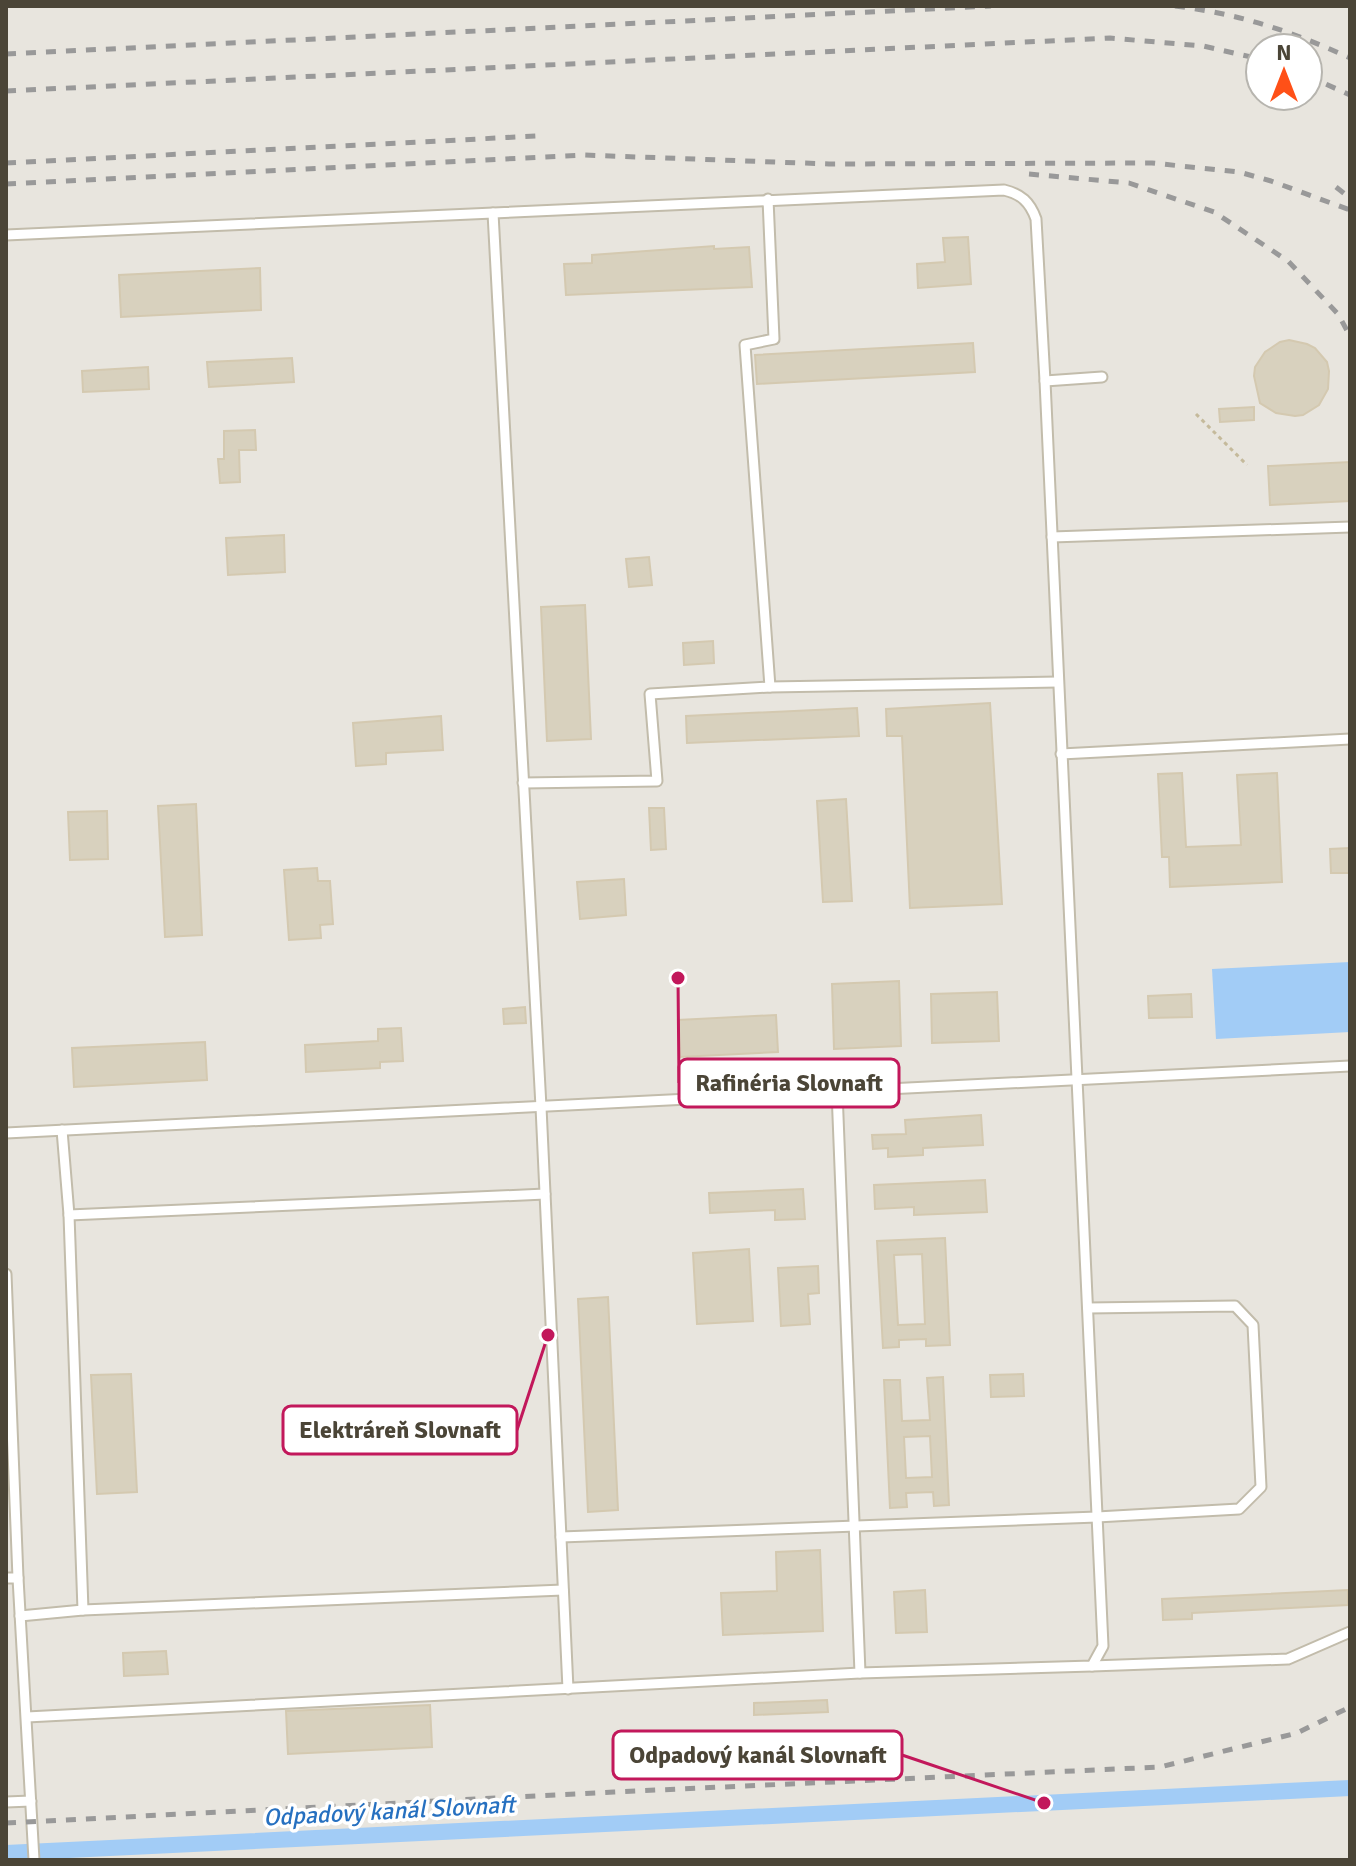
<svg xmlns="http://www.w3.org/2000/svg" width="1356" height="1866" viewBox="0 0 1356 1866" font-family="Signika,sans-serif">
	<style>
		.industrial { fill: #e8e5de; fill-rule: evenodd }
		.water { fill: #a2ccf6 }
		.lines { fill: none; stroke-linecap: round; stroke-linejoin: round }
		.canal { stroke: #a2ccf6; stroke-width: 16 }
		.building { fill: #d8d1be; stroke: #d4c9b0; stroke-width: 2; fill-rule: evenodd }
		.service-casing { stroke: #c2bcab; stroke-width: 13 }
		.path { stroke: #c5ba9b; stroke-width: 3; stroke-dasharray: 4 4; stroke-linecap: butt }
		.service { stroke: #fff; stroke-width: 9 }
		.rail { stroke: #999; stroke-width: 5; stroke-dasharray: 10 10; stroke-linecap: butt }
		.labels { text-anchor: middle; stroke-width: 7; stroke-linejoin: round; paint-order: stroke }
		.water-label { font-size: 24px; font-style: italic; fill: #2670c0; stroke: #fff }
		.leader { fill: none; stroke: #c2185b; stroke-width: 3 }
		.callout-dot { fill: #c2185b; stroke: #fff; stroke-width: 3 }
		.callout { fill: #fff; stroke: #c2185b; stroke-width: 3 }
		.callout-label { font-size: 24px; text-anchor: middle; font-weight: bold; fill: #4b4537 }
	</style>
	<rect width="100%" height="100%" fill="#f6f3e9"/>
	<path class="industrial" d="M6,6H1350V1860H6ZM1260,48H1308V96H1260Z"/>
	<path class="water" d="M1350,962V1032L1216,1039L1212,969Z"/>
	<g class="lines">
		<path class="canal" d="M6,1853L1350,1788"/>
	</g>
	<g class="building">
		<path d="M968,237L971,284L918,288L917,264L945,262L943,238Z"/>
		<path d="M714,246V249L749,247L752,287L566,295L564,264L592,263V255Z"/>
		<path d="M260,268L261,310L121,317L119,275Z"/>
		<path d="M1289,340L1307,344L1315,348L1327,362L1329,371L1328,389L1319,405L1303,415L1295,416L1276,413L1260,403L1254,376L1255,367L1265,352L1280,342Z"/>
		<path d="M973,343L975,372L757,384L755,355Z"/>
		<path d="M292,358L294,382L209,387L207,362Z"/>
		<path d="M148,367L149,389L83,392L82,371Z"/>
		<path d="M1254,407V420L1220,422L1219,409Z"/>
		<path d="M255,430L256,450H239L240,482L220,483L218,459H224V431Z"/>
		<path d="M1350,462V501L1270,505L1268,466Z"/>
		<path d="M284,535L285,572L228,575L226,538Z"/>
		<path d="M649,557L652,585L629,587L626,559Z"/>
		<path d="M585,605L591,739L547,741L541,607Z"/>
		<path d="M713,641L714,663L684,665L683,643Z"/>
		<path d="M990,703L1002,904L910,908L902,736H887L886,709Z"/>
		<path d="M857,708L859,736L687,743L686,716Z"/>
		<path d="M441,716L443,750L386,753V764L356,766L353,723Z"/>
		<path d="M1182,773L1186,847L1241,845L1237,775L1277,773L1282,882L1170,887L1169,857H1162L1158,774Z"/>
		<path d="M846,799L852,901L823,902L817,801Z"/>
		<path d="M196,804L202,935L165,937L158,806Z"/>
		<path d="M649,808H664L666,849L651,850Z"/>
		<path d="M107,811L108,859L70,860L68,812Z"/>
		<path d="M1350,848V873H1331L1330,849Z"/>
		<path d="M317,868L318,881H330L333,924L320,925L321,938L289,940L284,870Z"/>
		<path d="M624,879L626,915L580,919L577,882Z"/>
		<path d="M899,981L901,1046L834,1049L832,984Z"/>
		<path d="M997,992L999,1041L932,1043L931,994Z"/>
		<path d="M1191,994L1192,1017L1149,1018L1148,996Z"/>
		<path d="M525,1007L526,1023L504,1024L503,1009Z"/>
		<path d="M776,1015L778,1052L680,1057L678,1020Z"/>
		<path d="M401,1028L403,1061L380,1062V1068L306,1072L305,1045L378,1041V1029Z"/>
		<path d="M205,1042L207,1080L74,1087L72,1048Z"/>
		<path d="M981,1115L983,1145L923,1148V1155L888,1157V1148L873,1149L872,1135L906,1134L905,1120Z"/>
		<path d="M985,1180L987,1212L914,1215V1207L875,1209L874,1185Z"/>
		<path d="M803,1189L805,1219L775,1220V1210L710,1213L709,1193Z"/>
		<path d="M945,1238L950,1345L926,1346V1339L899,1340V1347L883,1348L877,1241ZM922,1254L925,1324L898,1325L894,1255Z"/>
		<path d="M749,1249L753,1321L697,1324L693,1253Z"/>
		<path d="M818,1266L819,1293L808,1294L810,1324L781,1326L778,1268Z"/>
		<path d="M608,1297L618,1510L588,1512L578,1299Z"/>
		<path d="M131,1374L137,1492L97,1494L91,1375Z"/>
		<path d="M1023,1374L1024,1396L991,1397L990,1375Z"/>
		<path d="M943,1377L949,1505L934,1506L933,1492L906,1493L907,1507L890,1508L884,1380H900L902,1421L930,1420L927,1378ZM930,1436L932,1477L906,1478L904,1437Z"/>
		<path d="M820,1550L823,1631L723,1635L721,1593L777,1591L776,1552Z"/>
		<path d="M925,1590L927,1632L896,1633L894,1592Z"/>
		<path d="M1348,1590V1605L1192,1613V1619L1163,1620L1162,1599Z"/>
		<path d="M166,1651L168,1674L124,1676L123,1653Z"/>
		<path d="M827,1700L828,1712L754,1715V1703Z"/>
		<path d="M430,1705L432,1747L288,1754L286,1711Z"/>
	</g>
	<g class="lines">
		<defs>
			<g id="service">
				<path d="M768,199L774,339L745,345L770,687"/>
				<path d="M493,213L541,1107L568,1689"/>
				<path d="M6,235L1004,190C1021,194 1030,202 1036,219L1045,381L1103,1646L1092,1666L860,1673L27,1717"/>
				<path d="M1045,381L1102,377"/>
				<path d="M1052,537L1350,527"/>
				<path d="M1061,754L1350,739"/>
				<path d="M523,783L657,781L650,694L770,687L1058,682"/>
				<path d="M837,1091L860,1673"/>
				<path d="M62,1130L69,1215L83,1610"/>
				<path d="M6,1133L1350,1066"/>
				<path d="M69,1215L545,1194"/>
				<path d="M6,1274L18,1578L34,1860"/>
				<path d="M561,1537L1097,1517L1239,1509L1261,1487L1253,1325L1235,1306L1088,1308"/>
				<path d="M6,1578H18"/>
				<path d="M20,1616L83,1610L563,1590"/>
				<path d="M1092,1666L1288,1659L1350,1632"/>
				<path d="M6,1802L31,1801"/>
			</g>
		</defs>
		<use href="#service" class="service-casing"/>
		<path class="path" d="M1196,414L1247,465"/>
		<use href="#service" class="service"/>
		<g class="rail">
			<path d="M1175,6C1240,14 1291,31 1350,58"/>
			<path d="M6,54L991,6"/>
			<path d="M1308,76L1350,95"/>
			<path d="M6,91L1110,38L1203,46L1260,59"/>
			<path d="M6,163L537,136"/>
			<path d="M1029,174L1129,183L1214,212L1288,261L1338,314L1350,336"/>
			<path d="M6,184L584,155L829,164L1152,163L1239,172L1271,181L1350,210"/>
			<path d="M1336,187L1350,198"/>
			<path d="M6,1823L614,1792L1160,1767L1297,1733L1350,1707"/>
		</g>
	</g>
	<g class="labels">
		<g class="water-label">
			<text transform="translate(389 1811) rotate(-3)" y="8">Odpadový kanál Slovnaft</text>
		</g>
	</g>
	<path class="leader" d="M678 978L679 1083M548 1335L517 1430M1044 1803L902 1755"/>
	<g class="callout-dot">
		<circle cx="678" cy="978" r="8"/>
		<circle cx="548" cy="1335" r="8"/>
		<circle cx="1044" cy="1803" r="8"/>
	</g>
	<g class="callout">
		<rect x="679" y="1059" width="220" height="48" rx="8"/>
		<rect x="283" y="1406" width="234" height="48" rx="8"/>
		<rect x="613" y="1731" width="289" height="48" rx="8"/>
	</g>
	<g class="callout-label">
		<text x="789" y="1091">Rafinéria Slovnaft</text>
		<text x="400" y="1438">Elektráreň Slovnaft</text>
		<text x="758" y="1763">Odpadový kanál Slovnaft</text>
	</g>
	<rect width="1356" height="1866" fill="none" stroke="#4b4537" stroke-width="16"/>
	<g transform="translate(1284 72)"><circle r="38" fill="#ffffff" stroke="#b7b5af" stroke-width="2"/>
	<path d="M0-6L14 30L0 20L-14 30Z" fill="#ff5017"/>
	<text y="-12" font-size="22" font-weight="bold" text-anchor="middle" fill="#4b4537">N</text>
	</g>
</svg>
